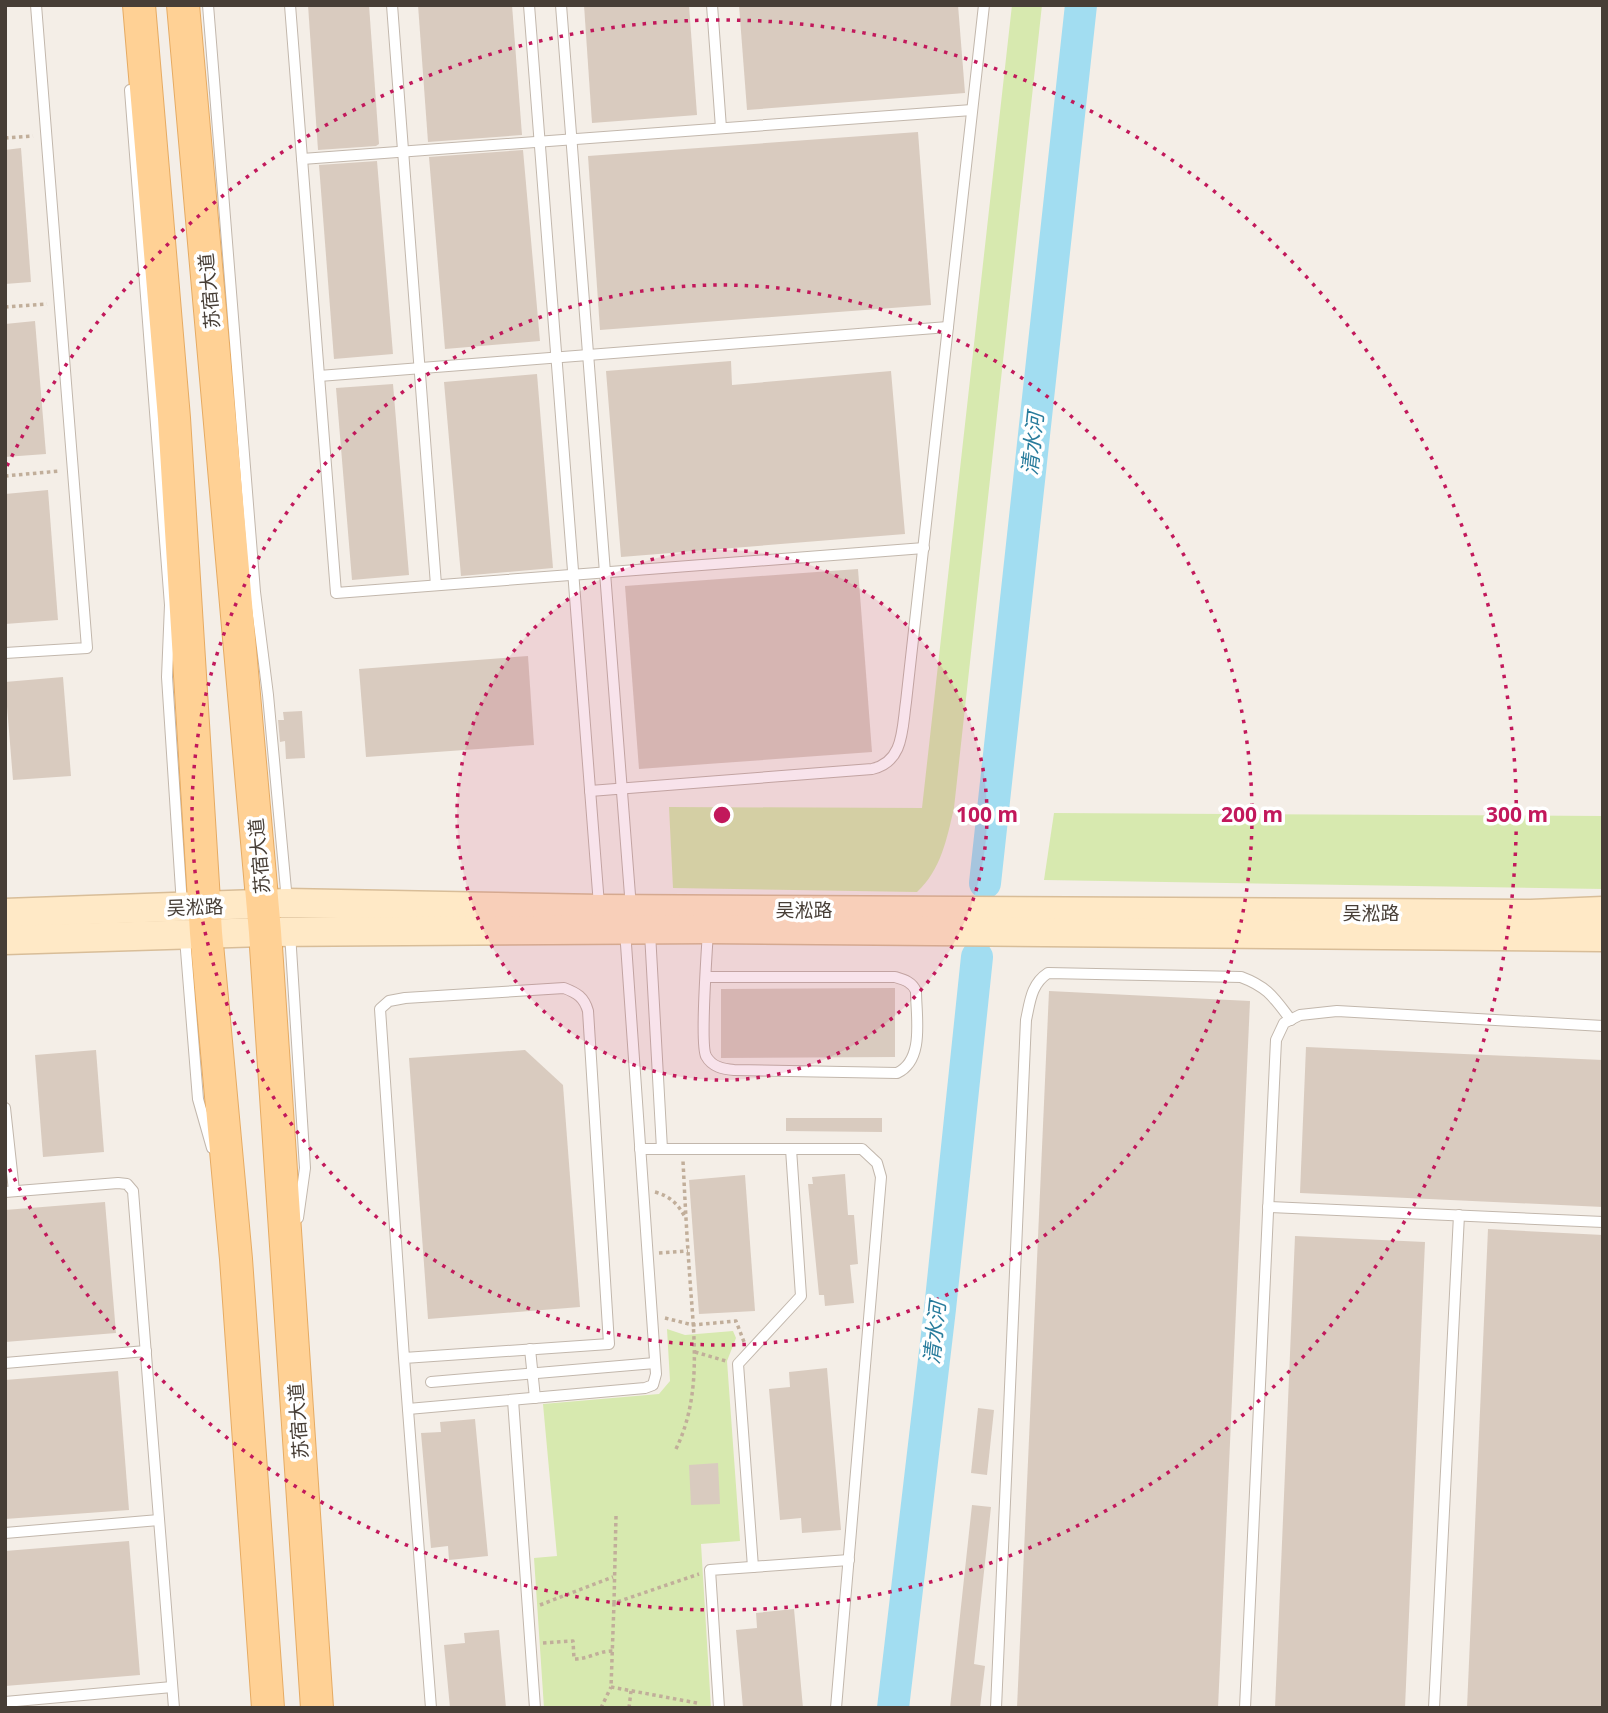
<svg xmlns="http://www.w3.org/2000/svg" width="1608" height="1713" viewBox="0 0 1608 1713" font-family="'Noto Sans','Noto Sans SC',sans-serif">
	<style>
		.green { fill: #d7e9af }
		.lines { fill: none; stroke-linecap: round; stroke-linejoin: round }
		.river { stroke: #a2ddf1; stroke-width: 32 }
		.building { fill: #d9cbbf }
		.service-casing { stroke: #c2b7ac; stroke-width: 12 }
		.secondary-casing { stroke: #d8bd98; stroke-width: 31 }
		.primary-casing { stroke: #e6ab63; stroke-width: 34 }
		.path { stroke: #c1ae9a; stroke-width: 3.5; stroke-dasharray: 3.5 3.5; stroke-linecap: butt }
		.service { stroke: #fff; stroke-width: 10 }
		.secondary { stroke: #ffe9c6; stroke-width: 28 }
		.primary { stroke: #ffd195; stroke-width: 32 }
		.ring { fill: none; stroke: #c2185b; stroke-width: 3.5; stroke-dasharray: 3.5 7 }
		.labels { text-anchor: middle; stroke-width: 7; stroke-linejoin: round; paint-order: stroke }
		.street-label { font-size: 19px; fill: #473e36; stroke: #fff }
		.water-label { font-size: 21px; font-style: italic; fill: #297c9c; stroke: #fff }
		.centre { fill: #c2185b; stroke: #fff; stroke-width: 3.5 }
		.ring-label { font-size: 21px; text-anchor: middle; font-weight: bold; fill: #c2185b; stroke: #fff; stroke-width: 7; stroke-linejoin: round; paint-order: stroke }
	</style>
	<rect width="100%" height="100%" fill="#f4eee7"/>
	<g class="green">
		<path d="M1012,5H1042L954,808C947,838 941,870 917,892L673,888L669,807L922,808Z"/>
		<path d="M1054,813L1603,816V889L1044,880Z"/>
		<path d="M667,1329L685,1335L733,1331L736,1338L727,1361L740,1541L701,1544L711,1708H544L534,1558L557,1556L543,1404L659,1394L670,1381Z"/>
	</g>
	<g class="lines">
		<g class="river">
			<path d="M985,883L1081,5"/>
			<path d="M893,1708L940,1309L977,957"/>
		</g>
	</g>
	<g class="building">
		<path d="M308,5H369L379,144L376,146L318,150Z"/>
		<path d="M418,5H512L522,135L428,142Z"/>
		<path d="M584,5H689L697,115L592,123Z"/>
		<path d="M739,5H958L965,93L747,110Z"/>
		<path d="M918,132L931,305L600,330L588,156Z"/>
		<path d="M21,148L31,282L5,284V150Z"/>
		<path d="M523,150L540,341L445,349L429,157Z"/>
		<path d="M377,161L393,354L334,359L319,165Z"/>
		<path d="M35,321L46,454L5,457V324Z"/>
		<path d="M731,361L732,385L891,371L905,534L621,557L606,371Z"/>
		<path d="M537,374L553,568L461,576L444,382Z"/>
		<path d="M393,384L409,575L352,580L336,388Z"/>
		<path d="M48,490L58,620L5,624V494Z"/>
		<path d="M858,569L872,752L639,769L625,586Z"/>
		<path d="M528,656L534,745L366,757L359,669Z"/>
		<path d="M63,677L71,776L13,780L5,682Z"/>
		<path d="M302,711L305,758L286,759L285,741L280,742L278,720H284L283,712Z"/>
		<path d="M895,988V1057L721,1058V989Z"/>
		<path d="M1049,991L1250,1001L1218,1708H1017Z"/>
		<path d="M1306,1047L1603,1060V1207L1300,1193Z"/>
		<path d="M96,1050L104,1152L43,1157L35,1055Z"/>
		<path d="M525,1050L563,1085L580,1307L428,1319L409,1058Z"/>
		<path d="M786,1118H882V1132L786,1131Z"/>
		<path d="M845,1174L848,1215H854L858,1264L850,1265L854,1303L825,1306L824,1295H819L808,1184H813L812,1177Z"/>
		<path d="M745,1175L755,1311L699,1314L689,1180Z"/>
		<path d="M105,1202L116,1333L5,1342V1210Z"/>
		<path d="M1488,1229L1603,1235V1708H1467Z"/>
		<path d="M1295,1236L1425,1242L1405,1708H1275Z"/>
		<path d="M827,1368L841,1530L802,1533L801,1518L780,1520L769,1389L790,1387L789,1372Z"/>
		<path d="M118,1371L129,1510L5,1519V1380Z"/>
		<path d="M978,1408L994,1410L987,1475L971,1473Z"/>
		<path d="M475,1419L488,1556L449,1560L448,1546L431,1548L421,1433L441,1432L440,1422Z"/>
		<path d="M718,1463L720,1504L691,1505L689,1465Z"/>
		<path d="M972,1505L991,1507L974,1664L985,1666L980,1708H950Z"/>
		<path d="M129,1541L140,1675L5,1686V1551Z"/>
		<path d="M794,1609L803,1708H743L736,1630L757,1628L756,1613Z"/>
		<path d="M499,1630L506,1708H450L444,1645L465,1643L464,1633Z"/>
	</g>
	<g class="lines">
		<defs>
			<g id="service">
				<path d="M208,5L255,592L268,695L287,901"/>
				<path d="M290,5L336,593L924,548"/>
				<path d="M392,5L436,585"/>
				<path d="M529,5L599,905"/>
				<path d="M561,5L631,908"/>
				<path d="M712,5L721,128"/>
				<path d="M130,90L170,605L167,677L182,905"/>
				<path d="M302,159L972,110"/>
				<path d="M319,376L948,327"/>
				<path d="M5,653L87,648L36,5"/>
				<path d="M590,791L872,769C904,762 902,729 906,702L984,5"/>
				<path d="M290,933L305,1168L298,1218"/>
				<path d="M650,933L662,1149"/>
				<path d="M185,938L198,1099L212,1148"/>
				<path d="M706,977H895C905,980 912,982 916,991C916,1017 925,1060 897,1073L734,1070C723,1069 712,1067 706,1056C700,1044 707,950 708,930"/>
				<path d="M5,1108L14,1191"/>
				<path d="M640,1149H791L801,1296L738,1364L753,1567"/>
				<path d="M791,1149H862L877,1163L881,1177L836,1708"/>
				<path d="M5,1192L118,1183L127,1184L133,1191L174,1708"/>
				<path d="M1268,1207L1603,1222"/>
				<path d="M530,1349L535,1398"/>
				<path d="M404,1358L609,1344L588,1011C584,997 577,993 564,988L405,998L389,1001L380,1009L404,1358L431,1708"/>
				<path d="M5,1363L146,1351"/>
				<path d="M431,1382L655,1363"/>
				<path d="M513,1400L535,1708"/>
				<path d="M408,1409L645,1388L653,1385L656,1374L625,930"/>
				<path d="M5,1533L159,1520"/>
				<path d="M5,1702L172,1687"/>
				<path d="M719,1708L710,1570L849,1560"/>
				<path d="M996,1708L1026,1020C1030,1002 1031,984 1048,973L1241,977C1268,987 1274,998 1291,1020"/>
				<path d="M1245,1708L1276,1040L1284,1023L1300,1015L1337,1011L1603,1026"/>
				<path d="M1434,1708L1459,1215"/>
			</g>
			<g id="secondary">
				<path d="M5,913L287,903L599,909L1531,914L1603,911"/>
				<path d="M5,940L265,932L708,929L1603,937"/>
			</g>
			<g id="primary">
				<path d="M139,5L174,418L206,933L236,1259L268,1708"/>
				<path d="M183,5L265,932L317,1708"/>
			</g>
		</defs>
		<use href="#service" class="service-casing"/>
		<use href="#secondary" class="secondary-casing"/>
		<use href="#primary" class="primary-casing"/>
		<g class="path">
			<path d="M5,138L33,136"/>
			<path d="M5,307L47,304"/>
			<path d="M5,476L60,471"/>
			<path d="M655,1192C670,1196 678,1204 685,1217"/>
			<path d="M659,1253L688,1251"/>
			<path d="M665,1318L693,1325L736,1321L744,1342"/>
			<path d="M695,1352L726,1361"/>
			<path d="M676,1449C702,1395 694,1338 690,1280C687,1240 685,1201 683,1161"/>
			<path d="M616,1516L614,1603L699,1574"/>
			<path d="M614,1603L611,1687L697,1703L698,1708"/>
			<path d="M540,1605L613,1577"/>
			<path d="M543,1643L573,1641L574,1659C589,1659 598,1651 613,1651"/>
			<path d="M601,1708L611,1687"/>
			<path d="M629,1708L631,1691"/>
		</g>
		<use href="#service" class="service"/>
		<use href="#secondary" class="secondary"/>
		<use href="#primary" class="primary"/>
	</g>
	<circle cx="722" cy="815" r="265" fill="#c2185b" fill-opacity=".12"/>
	<g class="ring">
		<circle cx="722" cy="815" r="265"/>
		<circle cx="722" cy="815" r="530"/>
		<path d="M7 466A795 795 0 1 1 7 1164"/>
	</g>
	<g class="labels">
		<g class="street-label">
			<text transform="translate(209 291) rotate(-95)" y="7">苏宿大道</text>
			<text transform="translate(259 856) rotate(-95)" y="7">苏宿大道</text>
			<text transform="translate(195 907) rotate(-2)" y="7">吴淞路</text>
			<text x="804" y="917">吴淞路</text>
			<text x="1371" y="920">吴淞路</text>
			<text transform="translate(298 1421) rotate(-94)" y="7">苏宿大道</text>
		</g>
		<g class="water-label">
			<text transform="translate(1033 444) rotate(-84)" y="7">清水河</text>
			<text transform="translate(935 1333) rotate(-84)" y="7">清水河</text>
		</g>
	</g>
	<circle cx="722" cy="815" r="10" class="centre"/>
	<g class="ring-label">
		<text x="987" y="822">100 m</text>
		<text x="1252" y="822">200 m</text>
		<text x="1517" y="822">300 m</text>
	</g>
	<rect width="1608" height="1713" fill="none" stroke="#473e36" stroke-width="14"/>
</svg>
